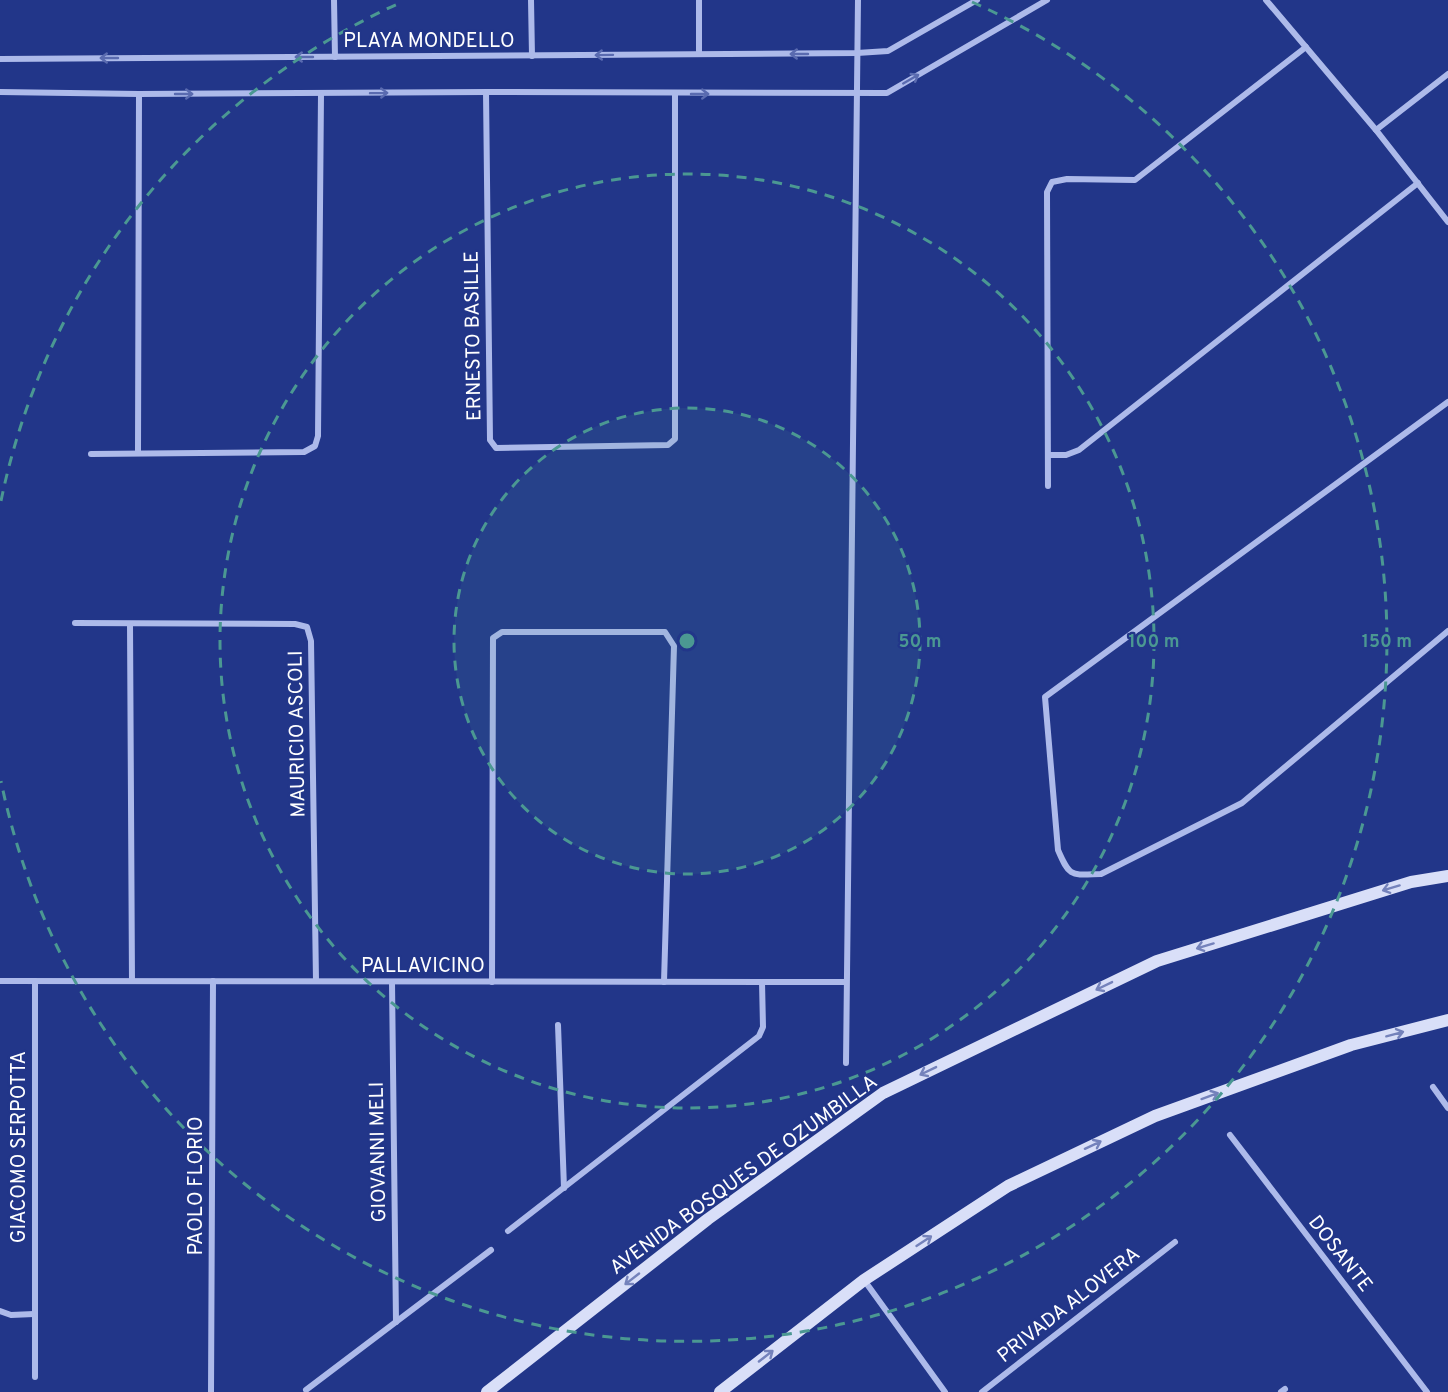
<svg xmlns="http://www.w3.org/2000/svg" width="1448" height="1392" viewBox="0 0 1448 1392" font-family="Overpass,sans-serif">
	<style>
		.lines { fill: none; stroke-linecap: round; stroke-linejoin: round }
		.minor { stroke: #adbaea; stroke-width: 6 }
		.secondary { stroke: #d9dff8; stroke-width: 12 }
		.oneway { stroke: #5a6bb0 }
		.oneway2 { stroke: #7482bb }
		.ring { fill: none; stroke: #4b9892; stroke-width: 3; stroke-dasharray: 10 8 }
		.labels { text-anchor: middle; stroke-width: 4.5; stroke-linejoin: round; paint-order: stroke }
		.street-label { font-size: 20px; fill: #fff; stroke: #223689 }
		.centre { fill: #4b9892; stroke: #223689; stroke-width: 3 }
		.ring-label { font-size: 18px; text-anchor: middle; font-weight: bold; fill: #4b9892; stroke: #223689; stroke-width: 4.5; stroke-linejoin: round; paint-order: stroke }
	</style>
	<rect width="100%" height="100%" fill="#223689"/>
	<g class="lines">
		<g class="minor">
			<path d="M334,0L335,57"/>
			<path d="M531,0L532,56"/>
			<path d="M1266,0L1376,130L1448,222"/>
			<path d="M699,54V0"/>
			<path d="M0,59L857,53L888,51L977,0"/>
			<path d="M0,92L139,94L486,92L887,93L1047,0"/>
			<path d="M486,92L490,440L496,448L668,445L675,439V93"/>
			<path d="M1376,130L1448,74"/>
			<path d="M1448,402L1045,697L1058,850C1070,878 1071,875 1101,874L1242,803L1448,631"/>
			<path d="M138,452L139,94"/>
			<path d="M91,454L304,452L315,446L318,436L321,94"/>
			<path d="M1049,455H1066L1079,450L1418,183"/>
			<path d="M1048,486L1047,192L1052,182L1067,179L1135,180L1306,47"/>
			<path d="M75,623L295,624L307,627L311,641L316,981"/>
			<path d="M130,624L132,981"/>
			<path d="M0,981L846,982"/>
			<path d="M35,981V1377"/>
			<path d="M392,982L396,1322"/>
			<path d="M492,982L493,638L502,632H665L674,646L664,982"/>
			<path d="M558,1025L564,1188"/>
			<path d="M846,1063L858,0"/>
			<path d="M1433,1087L1448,1108"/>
			<path d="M1230,1135L1427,1392"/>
			<path d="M508,1231L759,1036L763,1027L762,982"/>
			<path d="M864,1280L945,1392"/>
			<path d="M0,1311L11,1315L34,1314"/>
			<path d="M306,1390L491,1250"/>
			<path d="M211,1392L213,981"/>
			<path d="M982,1392L1175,1242"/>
			<path d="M1281,1392L1285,1389"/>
		</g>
		<g class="secondary">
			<path d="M487,1392L708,1219L883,1093L1157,961L1411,882L1448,876"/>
			<path d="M720,1392L864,1280L1008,1186L1155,1116L1351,1045L1448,1020"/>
		</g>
	</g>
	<defs><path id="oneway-shaft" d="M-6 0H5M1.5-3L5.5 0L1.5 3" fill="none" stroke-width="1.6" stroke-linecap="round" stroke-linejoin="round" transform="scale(1.5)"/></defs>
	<g class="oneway">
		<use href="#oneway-shaft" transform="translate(799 54) rotate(180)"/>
		<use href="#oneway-shaft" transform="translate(604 55) rotate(179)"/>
		<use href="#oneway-shaft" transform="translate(304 57) rotate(180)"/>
		<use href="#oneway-shaft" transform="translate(109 58) rotate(180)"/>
		<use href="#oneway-shaft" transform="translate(911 79) rotate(-30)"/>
		<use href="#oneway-shaft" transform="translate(379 93) rotate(-1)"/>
		<use href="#oneway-shaft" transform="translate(184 94)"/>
		<use href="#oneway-shaft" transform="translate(700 94)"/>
	</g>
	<g class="oneway2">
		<use href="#oneway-shaft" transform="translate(1391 888) rotate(163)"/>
		<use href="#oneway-shaft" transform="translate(1205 946) rotate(163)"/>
		<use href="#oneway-shaft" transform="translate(1104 986) rotate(154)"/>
		<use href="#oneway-shaft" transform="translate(1395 1034) rotate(-15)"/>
		<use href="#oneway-shaft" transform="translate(928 1071) rotate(154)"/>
		<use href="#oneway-shaft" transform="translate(1210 1096) rotate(-20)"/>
		<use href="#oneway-shaft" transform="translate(1093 1145) rotate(-25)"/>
		<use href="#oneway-shaft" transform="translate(924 1241) rotate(-33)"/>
		<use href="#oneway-shaft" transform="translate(632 1279) rotate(142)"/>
		<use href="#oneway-shaft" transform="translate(766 1356) rotate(-38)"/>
	</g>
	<circle cx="687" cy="641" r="233" fill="#4b9892" fill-opacity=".12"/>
	<g class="ring">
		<circle cx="687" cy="641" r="233"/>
		<circle cx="687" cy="641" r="467"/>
		<path d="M1 501A700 700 0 0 1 402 2M972 2A700 700 0 1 1 1 781"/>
	</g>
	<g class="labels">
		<g class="street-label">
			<text x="429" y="47">PLAYA MONDELLO</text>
			<text transform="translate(472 336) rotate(-91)" y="7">ERNESTO BASILLE</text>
			<text transform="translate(296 734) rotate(-91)" y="7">MAURICIO ASCOLI</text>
			<text x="423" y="972">PALLAVICINO</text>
			<text transform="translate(18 1147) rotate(-90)" y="7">GIACOMO SERPOTTA</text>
			<text transform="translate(377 1152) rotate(-91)" y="7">GIOVANNI MELI</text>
			<text transform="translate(743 1174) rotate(-36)" y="7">AVENIDA BOSQUES DE OZUMBILLA</text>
			<text transform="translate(195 1186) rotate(-90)" y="7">PAOLO FLORIO</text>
			<text transform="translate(1341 1253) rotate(52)" y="7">DOSANTE</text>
			<text transform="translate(1068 1304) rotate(-38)" y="7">PRIVADA ALOVERA</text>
		</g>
	</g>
	<circle cx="687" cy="641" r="9" class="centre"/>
	<g class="ring-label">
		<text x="920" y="647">50 m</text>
		<text x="1154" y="647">100 m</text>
		<text x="1387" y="647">150 m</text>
	</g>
</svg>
